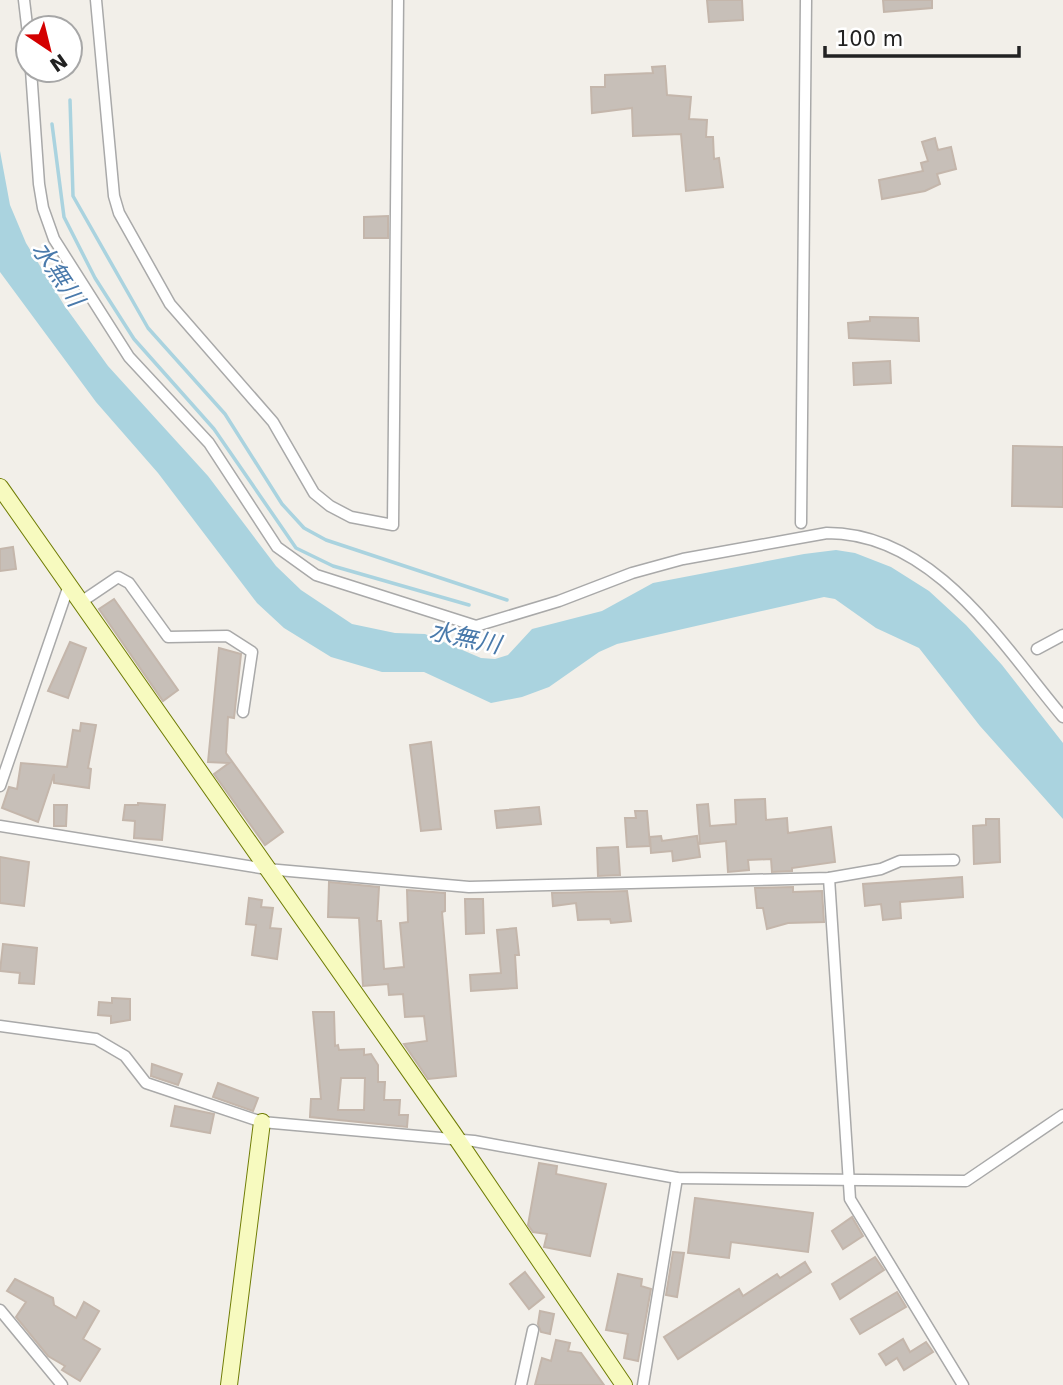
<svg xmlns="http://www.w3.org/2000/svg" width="1063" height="1385" viewBox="0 0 1063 1385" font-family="'DejaVu Sans','Noto Sans JP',sans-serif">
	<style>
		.water { fill: #aad3df }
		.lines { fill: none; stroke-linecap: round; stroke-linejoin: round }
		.stream { stroke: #aad3df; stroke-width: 3.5 }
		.building { fill: #c7bfb8; stroke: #c4b6ab; stroke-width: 2; fill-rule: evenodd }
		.street-casing { stroke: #a9a9a9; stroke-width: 13 }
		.secondary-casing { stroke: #707d05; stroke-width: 18 }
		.street { stroke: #fff; stroke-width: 10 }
		.secondary { stroke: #f7fabf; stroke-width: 16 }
		.labels { text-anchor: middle; stroke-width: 5; stroke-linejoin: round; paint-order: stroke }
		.water-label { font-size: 24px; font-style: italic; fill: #4a7aab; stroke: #fff }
	</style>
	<rect width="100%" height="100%" fill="#f2efe9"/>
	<path class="water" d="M0,151L10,205L26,243L64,305L108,366L208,476L276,566L301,590L352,624L395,633L425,634L481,658L495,659L508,655L532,629L602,611L653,583L804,554L836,550L855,553L891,567L929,591L966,625L1002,665L1063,743V819L980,726L919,648L876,628L835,599L824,597L617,644L599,652L549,687L522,697L491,703L424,672H382L331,657L284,628L257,603L158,473L96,402L0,272Z"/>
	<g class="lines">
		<g class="stream">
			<path d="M70,100L73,196L148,328L225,414L282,504L304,528L326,540L507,600"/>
			<path d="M52,124L64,217L95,278L134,339L214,429L296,548L333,566L469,605"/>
		</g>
	</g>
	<g class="building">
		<path d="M707,0H742L743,20L709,22Z"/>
		<path d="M883,0H932V8L884,12Z"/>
		<path d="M665,66L667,95L691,97L689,119L707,120L706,137H713L714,159L719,158L723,187L686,191L681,134L633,136L632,108L592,113L591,87H605V75L653,73L652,67Z"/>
		<path d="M935,138L938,150L951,147L956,169L937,174L940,184L925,191L882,199L879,180L923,171L921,163L928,161L922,142Z"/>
		<path d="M388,216V238H364V217Z"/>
		<path d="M870,317L918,318L919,341L849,338L848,323L870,321Z"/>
		<path d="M890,361L891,383L854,385L853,363Z"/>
		<path d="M1013,446L1063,447V507L1012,506Z"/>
		<path d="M13,547L16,569L0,571V549Z"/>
		<path d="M114,599L178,690L163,701L99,609Z"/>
		<path d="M70,642L86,648L68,698L48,691Z"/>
		<path d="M219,648L241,654L234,718L228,717L226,753L283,832L265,845L214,774L229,763L208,762Z"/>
		<path d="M81,723L96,725L88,768L91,769L89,788L54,783V774L38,822L2,808L9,787L17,789L21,763L67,767L73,730L80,731Z"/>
		<path d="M431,742L441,829L421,831L410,745Z"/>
		<path d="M765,799L766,820L787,818L788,833L831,827L835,862L792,868V871L772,872L771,859L748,860L749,870L728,872L726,841L700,844L697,805L708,804L710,826L736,824L735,800Z"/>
		<path d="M138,803L165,805L162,840L134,838L135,821L123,820L125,805H138Z"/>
		<path d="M54,805H67L66,826H54Z"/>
		<path d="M539,807L541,824L497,828L495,811Z"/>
		<path d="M635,811H647L650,846L627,847L625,818H636Z"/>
		<path d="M986,819H999L1000,862L974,864L973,826L986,825Z"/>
		<path d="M661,836L662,841L697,836L700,857L673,861L672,851L651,853L650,837Z"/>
		<path d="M618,847L620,875L598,876L597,848Z"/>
		<path d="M0,857L29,862L24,906L0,903Z"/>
		<path d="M962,877L963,897L900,902L901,918L883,920L881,904L865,906L863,884Z"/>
		<path d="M329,882L379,887L377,921H381L384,969L404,967L400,923L408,922L407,890L445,893V911L442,912L456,1076L428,1079L404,1044L427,1041L424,1016L405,1017L403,994L389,995L388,984L363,986L359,918L328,917Z"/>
		<path d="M793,887V892L822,891L824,922L788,923L767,929L763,908H757L755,888Z"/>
		<path d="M627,891L631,921L611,923L610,919L578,920L576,903L553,906L552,893Z"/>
		<path d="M249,898L262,900L261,907L273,908L270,928L281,929L277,959L252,955L256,925L246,924Z"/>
		<path d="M465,899H483L484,933L466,934Z"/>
		<path d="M516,928L519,955H515L517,988L471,991L470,975L501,973L497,930Z"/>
		<path d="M3,944L37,948L34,984L19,983L20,973L0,971Z"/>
		<path d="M112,998L130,999V1020L111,1023V1016L98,1015L99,1002L112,1003Z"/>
		<path d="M313,1012H334L335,1046L338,1045L339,1050L364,1049V1055L371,1054L378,1065V1082H385L384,1100H400L399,1115H408L407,1127L310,1117L311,1099H321ZM341,1078H365L364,1110H338Z"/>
		<path d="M152,1064L182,1074L178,1085L151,1076Z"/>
		<path d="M218,1083L258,1098L253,1111L213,1097Z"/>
		<path d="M175,1106L214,1114L210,1133L171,1126Z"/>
		<path d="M539,1163L557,1166L556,1174L606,1184L590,1256L544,1247L547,1234L533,1232L528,1225Z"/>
		<path d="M695,1198L813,1213L808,1252L731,1242L729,1258L688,1253Z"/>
		<path d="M852,1217L863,1236L843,1249L832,1231Z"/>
		<path d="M673,1252L684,1253L677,1297L666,1295Z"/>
		<path d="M875,1257L884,1270L840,1299L832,1284Z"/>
		<path d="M805,1262L811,1272L678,1359L664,1337L739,1289L743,1296L777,1274L780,1278Z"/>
		<path d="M525,1272L544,1297L529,1309L510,1284Z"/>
		<path d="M618,1274L642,1279L641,1286L651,1289L638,1361L624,1358L628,1334L606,1330Z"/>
		<path d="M15,1279L53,1298L54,1305L76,1318L84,1302L99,1311L83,1339L100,1349L80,1381L62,1370L65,1366L48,1356L16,1317L26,1302L7,1291Z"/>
		<path d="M897,1292L906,1307L860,1334L851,1319Z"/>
		<path d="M540,1311L554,1314L550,1334L541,1332L538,1324Z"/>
		<path d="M903,1339L910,1352L926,1342L933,1352L904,1370L897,1358L886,1365L879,1354Z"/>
		<path d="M556,1340L570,1343L568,1351L581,1353L604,1385H535L542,1358L551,1361Z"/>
	</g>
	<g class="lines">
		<defs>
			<g id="street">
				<path d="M24,0L28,34"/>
				<path d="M96,0L114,196L119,213L170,304L273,422L314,493L330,506L351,517L393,525L398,0"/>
				<path d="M31,70L39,184L43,208L54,239L129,357L209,443L277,547L316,575L476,626L559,601L632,573L683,559L827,533C935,533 1002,645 1063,717"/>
				<path d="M801,523L806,0"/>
				<path d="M81,602L118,577L129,583L168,637L227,636L252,652L243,712"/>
				<path d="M1037,649L1063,635"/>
				<path d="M0,786L69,585"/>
				<path d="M0,826L267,869L469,887L829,878L881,869L900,861L954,860"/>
				<path d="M829,878L850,1199L963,1385"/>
				<path d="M0,1026L96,1039L125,1056L146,1083L262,1122L474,1141L677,1178L966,1181L1063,1115"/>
				<path d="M0,1310L62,1385"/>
				<path d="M521,1385L533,1330"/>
				<path d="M643,1385L677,1178"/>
			</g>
			<g id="secondary">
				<path d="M0,487L453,1133L624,1385"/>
				<path d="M229,1385L262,1122"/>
			</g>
		</defs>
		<use href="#street" class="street-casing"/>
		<use href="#secondary" class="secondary-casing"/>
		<use href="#street" class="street"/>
		<use href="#secondary" class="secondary"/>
	</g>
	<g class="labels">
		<g class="water-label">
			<text transform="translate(58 274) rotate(56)" y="8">水無川</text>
			<text transform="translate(465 638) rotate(12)" y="8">水無川</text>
		</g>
	</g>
	<g transform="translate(49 49) rotate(145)"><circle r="33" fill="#ffffff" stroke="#a7a7a7" stroke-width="2"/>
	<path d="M0-5L12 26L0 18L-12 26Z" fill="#d40000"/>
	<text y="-10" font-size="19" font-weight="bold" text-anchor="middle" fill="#222222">N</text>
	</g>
	<path d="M825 46v10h194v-10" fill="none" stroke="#222222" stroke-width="3.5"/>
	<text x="836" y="46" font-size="21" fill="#222222" stroke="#ffffff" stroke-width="5" paint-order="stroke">100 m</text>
</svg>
